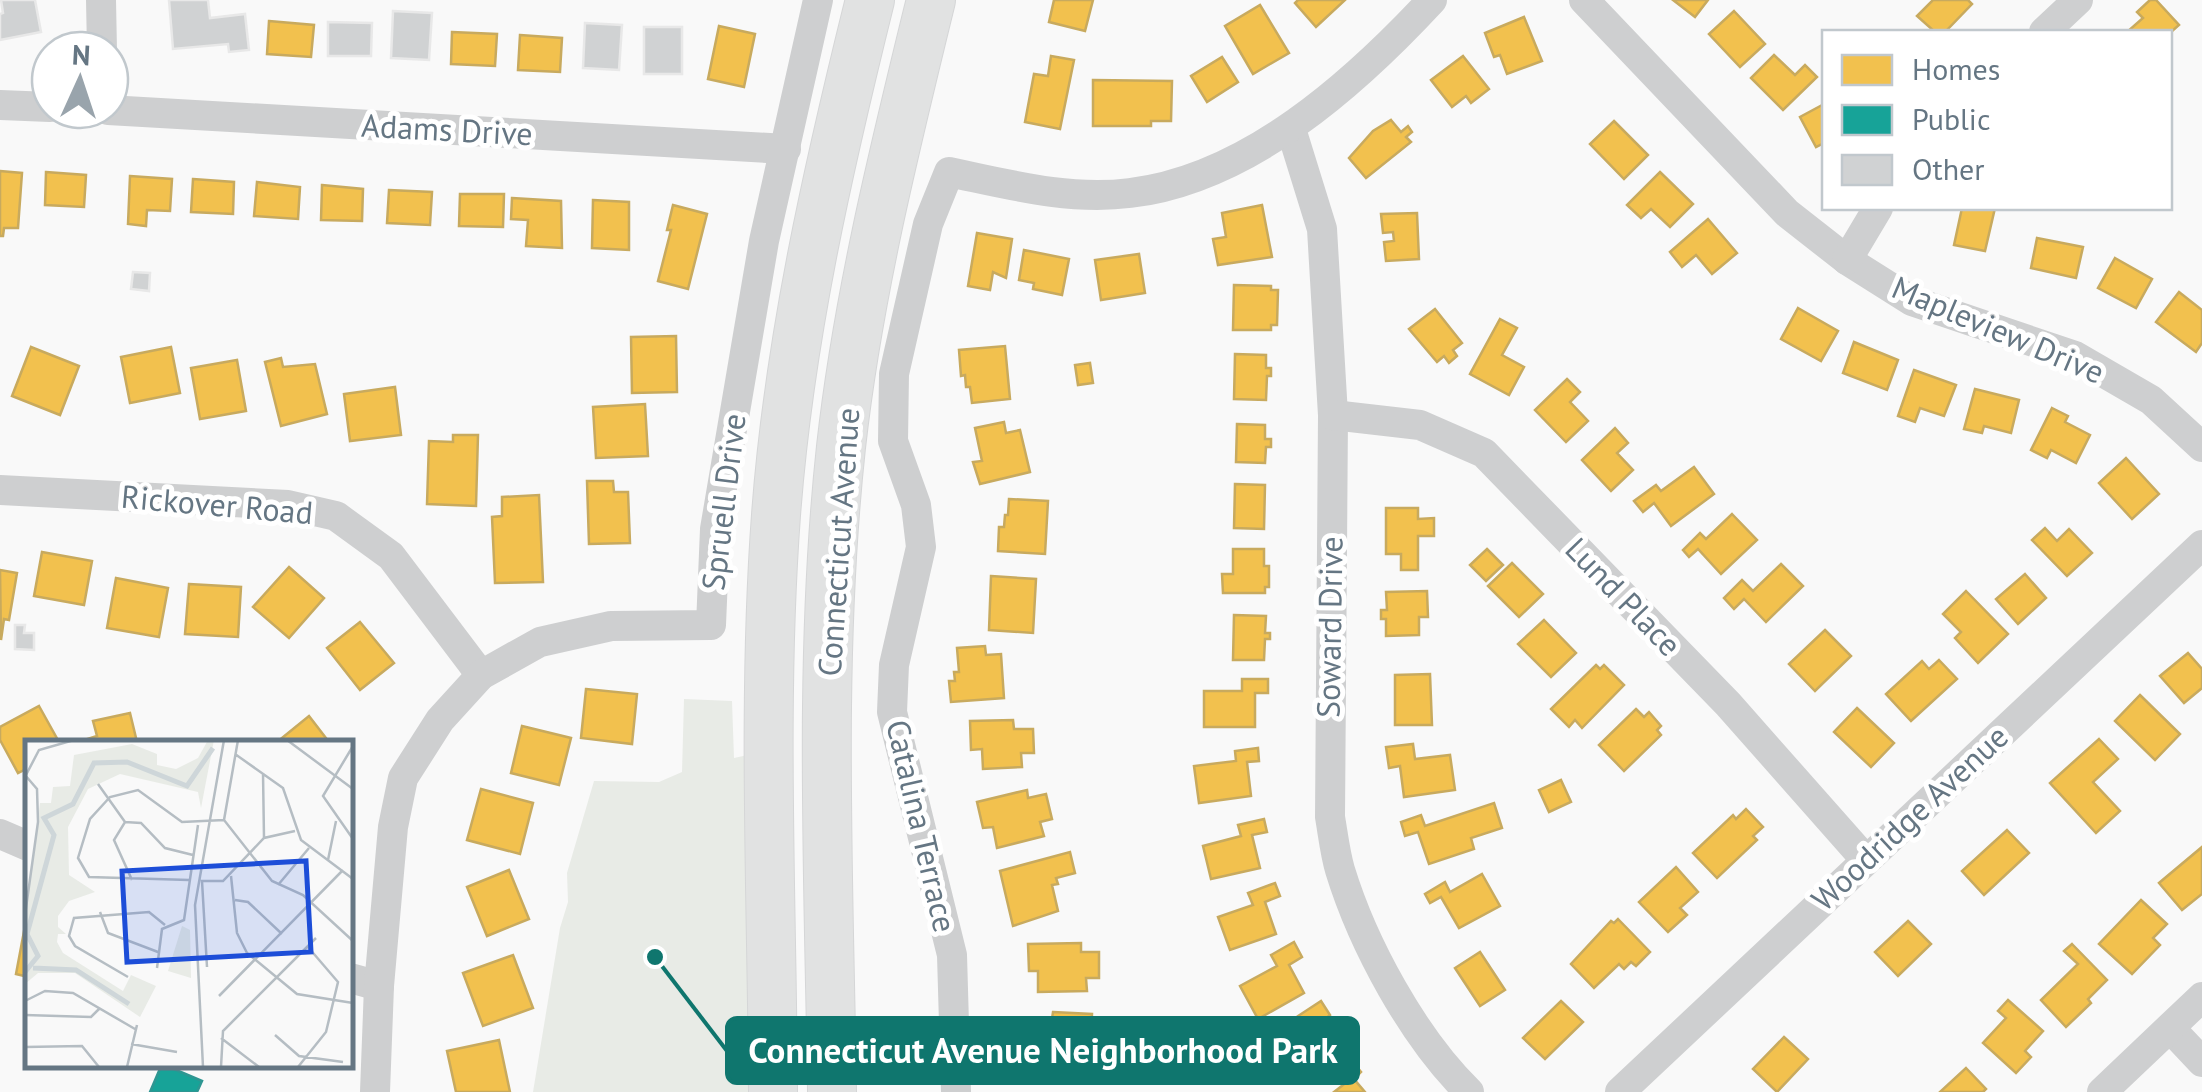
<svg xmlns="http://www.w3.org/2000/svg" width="2202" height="1092" viewBox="0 0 2202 1092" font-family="'PT Sans',sans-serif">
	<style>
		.green { fill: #e8ebe6 }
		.homes { fill: #f2c14e; stroke: #c8aa5e; stroke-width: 2.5 }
		.public { fill: #17a398; stroke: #2e9692; stroke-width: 2.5 }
		.building { fill: #d0d2d3; stroke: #e8e8e8; stroke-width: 2.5 }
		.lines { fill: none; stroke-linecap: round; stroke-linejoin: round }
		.primary-casing { stroke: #d5d6d7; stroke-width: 50 }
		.minor { stroke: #cecfd0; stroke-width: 30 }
		.primary { stroke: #e1e2e2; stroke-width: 48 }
		.labels { text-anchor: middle; stroke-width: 10; stroke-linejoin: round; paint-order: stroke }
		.street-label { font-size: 32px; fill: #657683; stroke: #fff }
		.inset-river { fill: none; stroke: #ced6d9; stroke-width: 5 }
		.inset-road { fill: none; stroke: #b5bdc3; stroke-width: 2.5 }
		.view { fill: #1d4ed8; fill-opacity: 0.15; stroke: #1d4ed8; stroke-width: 5 }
		.inset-edge { fill: none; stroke: #657683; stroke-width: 5 }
		.leader { fill: none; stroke: #0f766e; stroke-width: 4 }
		.callout-dot { fill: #0f766e; stroke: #fff; stroke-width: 4 }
		.callout { fill: #0f766e; stroke: #0f766e; stroke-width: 4 }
		.callout-label { font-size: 35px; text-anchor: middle; font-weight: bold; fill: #fff }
	</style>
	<rect width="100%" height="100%" fill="#f9f9f9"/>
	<path class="green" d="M684,699L732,701L734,758L771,750L773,1092H533L560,928L568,902L567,873L594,781L659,782L682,772Z"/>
	<g class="homes">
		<path d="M1054,0H1093L1085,31L1049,22Z"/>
		<path d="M1298,0H1345L1316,27L1295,3Z"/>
		<path d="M1673,0H1708L1695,17Z"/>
		<path d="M1933,0H1968L1972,4L1945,32H1935L1917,16Z"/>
		<path d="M2150,0H2156L2179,25L2170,33L2127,32L2143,18L2137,12Z"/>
		<path d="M1260,5L1289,53L1253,74L1225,26Z"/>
		<path d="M1734,11L1765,44L1740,67L1709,34Z"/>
		<path d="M1524,17L1542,61L1507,74L1500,55L1494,57L1485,33Z"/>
		<path d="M269,21L314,25L311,57L267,54Z"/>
		<path d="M719,26L755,34L744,87L708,79Z"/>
		<path d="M452,32L497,34L495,66L451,64Z"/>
		<path d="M520,35L562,38L560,72L518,70Z"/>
		<path d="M1774,55L1795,75L1805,65L1817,77L1783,110L1751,78Z"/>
		<path d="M1051,56L1074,60L1060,129L1025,122L1034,74L1048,76Z"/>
		<path d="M1463,56L1489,89L1471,103L1466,96L1452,107L1431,80Z"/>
		<path d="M1222,57L1238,82L1207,102L1191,76Z"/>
		<path d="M1093,80L1172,81L1171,121H1151V126H1093Z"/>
		<path d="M1824,104V143L1816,147L1800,117Z"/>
		<path d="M1391,120L1401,132L1408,126L1412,132L1406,137L1411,142L1366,178L1349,158L1373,131Z"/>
		<path d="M1614,121L1648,155L1624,179L1590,144Z"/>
		<path d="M0,171L22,173L18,228H4L3,236H0Z"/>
		<path d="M46,172L86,175L84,207L45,205Z"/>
		<path d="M1660,172L1693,204L1670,227L1651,209L1641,218L1627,205Z"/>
		<path d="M130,176L172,179L170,211L147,210L146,226L128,224Z"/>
		<path d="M193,179L234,182L233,214L191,212Z"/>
		<path d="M257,182L300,187L298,219L254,216Z"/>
		<path d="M322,185L363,189L362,221L321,220Z"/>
		<path d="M389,190L432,192L430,225L387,223Z"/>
		<path d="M460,194H504L503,227L459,226Z"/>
		<path d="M512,198L561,201L562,248L526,246L528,220L511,219Z"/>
		<path d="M593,200L629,202V250L592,248Z"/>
		<path d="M673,205L707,214L688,289L658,281L671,230H667Z"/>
		<path d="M1262,205L1272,257L1218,265L1213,239L1226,237L1222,213Z"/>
		<path d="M1962,208H1995L1985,251L1954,245Z"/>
		<path d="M1417,213L1419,259L1386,261L1384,242L1394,241L1393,232L1383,233L1381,214Z"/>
		<path d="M1708,219L1737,253L1712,274L1696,255L1682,267L1670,252Z"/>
		<path d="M977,233L1012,239L1006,278L993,272L990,290L968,286Z"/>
		<path d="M2037,238L2083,247L2076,278L2031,268Z"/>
		<path d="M1024,250L1069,259L1062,295L1033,289L1034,283L1019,280Z"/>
		<path d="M1139,254L1145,293L1101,300L1095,260Z"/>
		<path d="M2115,258L2152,279L2136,308L2098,288Z"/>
		<path d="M1234,285L1271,286V290H1278L1277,325H1271V330H1233Z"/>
		<path d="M2179,292L2202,310V343L2196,352L2156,322Z"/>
		<path d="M1798,308L1838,331L1821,361L1781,339Z"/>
		<path d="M1435,309L1462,343L1453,350L1457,356L1449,363L1444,356L1437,362L1409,329Z"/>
		<path d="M1500,319L1517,328L1502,355L1524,367L1509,395L1470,374Z"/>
		<path d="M676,336L677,392L632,393L631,337Z"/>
		<path d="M1854,342L1898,360L1887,390L1843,373Z"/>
		<path d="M1005,346L1010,399L972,403L970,387H966L965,375L961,376L959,350Z"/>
		<path d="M31,347L79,366L60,415L12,396Z"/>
		<path d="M171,347L180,393L130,403L121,357Z"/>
		<path d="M1235,354L1266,355V368H1271V376H1267L1266,400L1234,399Z"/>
		<path d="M281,358L283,367L315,364L327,414L281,426L265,362Z"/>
		<path d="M237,360L246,411L200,419L191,368Z"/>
		<path d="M1090,363L1093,383L1078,385L1075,365Z"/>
		<path d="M1914,370L1956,385L1944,416L1920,408L1915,422L1898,416Z"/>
		<path d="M1567,379L1580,392L1570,402L1588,421L1566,442L1535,410Z"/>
		<path d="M395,387L401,435L350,441L344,394Z"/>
		<path d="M1975,389L2019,400L2011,433L1984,426L1982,433L1964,429Z"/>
		<path d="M645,404L648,456L596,458L593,407Z"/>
		<path d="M2052,408L2068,416L2065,422L2090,435L2076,463L2051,450L2047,458L2031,450Z"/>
		<path d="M1004,422L1006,433L1020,430L1030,472L980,484L973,462L982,461L975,428Z"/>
		<path d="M1237,424L1265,425V439H1271V447H1266L1265,463L1236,462Z"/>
		<path d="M1615,428L1628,443L1617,453L1633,470L1611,491L1582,460Z"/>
		<path d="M453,435H478L476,506L427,504L429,441L453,442Z"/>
		<path d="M2126,458L2159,494L2132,519L2099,483Z"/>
		<path d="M1694,467L1714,494L1671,526L1654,503L1643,512L1634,501L1656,485L1661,491Z"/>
		<path d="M587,481H613L614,492H628L630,543L589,544Z"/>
		<path d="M1235,484L1265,485L1264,529L1234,528Z"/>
		<path d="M539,495L543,582L495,583L492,517L502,516V497Z"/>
		<path d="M1009,499L1048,501L1045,554L998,551L999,527H1004L1005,515H1008Z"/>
		<path d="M1386,508H1418V519L1434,518V536H1418V570H1401V554H1386Z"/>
		<path d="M1732,514L1757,540L1721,574L1698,549L1689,557L1683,550L1700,533L1706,539Z"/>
		<path d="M2045,528L2057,541L2069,529L2092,553L2067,576L2032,540Z"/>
		<path d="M1233,549H1264V566H1269V587H1265V593H1223L1222,574H1233Z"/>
		<path d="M1487,549L1503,565L1486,581L1470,565Z"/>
		<path d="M42,552L92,561L84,605L34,596Z"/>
		<path d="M1512,563L1543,594L1519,617L1488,586Z"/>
		<path d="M1781,564L1803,586L1766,622L1744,599L1734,609L1724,598L1742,580L1753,591Z"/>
		<path d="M289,567L324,598L289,638L253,607Z"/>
		<path d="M0,570L17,573L9,620L4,619L1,640Z"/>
		<path d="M2025,574L2046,598L2018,624L1996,599Z"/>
		<path d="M991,576L1036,579L1033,633L989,630Z"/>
		<path d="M116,578L168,588L159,637L107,628Z"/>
		<path d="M189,584L241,587L238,637L185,634Z"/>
		<path d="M1427,591L1428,617H1419V635L1386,636V619H1381V610H1387L1386,592Z"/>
		<path d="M1966,591L2008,634L1978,663L1955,638L1961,632L1943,614Z"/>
		<path d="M1234,615L1266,616L1265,633H1270V639H1265L1264,660H1233Z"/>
		<path d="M1544,620L1576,653L1551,677L1518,644Z"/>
		<path d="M360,622L394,663L360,690L327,648Z"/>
		<path d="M1825,630L1851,656L1815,691L1789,664Z"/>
		<path d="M985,646L986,655L1001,654L1004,698L951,702L949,681H955L954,672H959L957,648Z"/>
		<path d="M2188,653L2202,669V688L2184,703L2160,676Z"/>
		<path d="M1939,660L1957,679L1911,721L1886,694L1922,661L1929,669Z"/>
		<path d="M1596,665L1600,669L1604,665L1624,685L1582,728L1575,720L1569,727L1551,709Z"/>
		<path d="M1430,674L1432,725H1395V675Z"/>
		<path d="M1242,679H1268V693H1255V727H1204V691H1242Z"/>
		<path d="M586,689L637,694L632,744L581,738Z"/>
		<path d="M2140,695L2180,734L2155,760L2115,721Z"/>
		<path d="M39,706L59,742H28V768L18,773L0,740V727Z"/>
		<path d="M1857,708L1894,743L1871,767L1834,732Z"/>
		<path d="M1636,709L1644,717L1649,712L1661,726L1657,730L1661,735L1624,771L1599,745Z"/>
		<path d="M130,713L137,742H78L97,736L93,721Z"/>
		<path d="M309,716L329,742H277Z"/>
		<path d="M1013,720L1014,729H1033L1034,753H1021L1022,767L983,769L982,749L971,750L970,721Z"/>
		<path d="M522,726L571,738L559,785L511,773Z"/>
		<path d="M2099,739L2118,759L2093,782L2120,811L2096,833L2050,783Z"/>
		<path d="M1413,744L1415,759L1450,755L1455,790L1404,797L1400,766L1389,768L1386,747Z"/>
		<path d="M1258,748L1259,761L1247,762L1251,796L1199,803L1194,766L1236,761L1235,751Z"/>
		<path d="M1561,780L1571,802L1549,812L1539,790Z"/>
		<path d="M481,789L533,803L520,854L467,840Z"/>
		<path d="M1027,790L1028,798L1046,794L1052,819L1040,822L1044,836L997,848L993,827L983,828L977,802Z"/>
		<path d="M1494,803L1502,828L1471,838L1474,849L1429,864L1418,832L1405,836L1401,822L1421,815L1425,826Z"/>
		<path d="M1746,809L1763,827L1753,836L1757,840L1717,878L1693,853L1733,815L1736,819Z"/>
		<path d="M1264,819L1267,832L1252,835L1260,868L1211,879L1203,846L1241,836L1238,825Z"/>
		<path d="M2007,830L2029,853L1984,895L1962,871Z"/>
		<path d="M2202,847V894L2182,910L2159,883Z"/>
		<path d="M1070,852L1075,873L1056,878L1058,884L1052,885L1058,911L1013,926L1000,871Z"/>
		<path d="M1676,867L1698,892L1680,908L1687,915L1668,932L1639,902Z"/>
		<path d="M509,870L529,919L487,936L467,887Z"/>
		<path d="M1482,874L1500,906L1459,928L1441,897L1430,903L1425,894L1445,882L1450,892Z"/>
		<path d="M1275,883L1280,896L1265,902L1276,934L1230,950L1218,917L1253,905L1248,893Z"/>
		<path d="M2141,900L2167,924L2153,938L2160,945L2132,974L2099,944Z"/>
		<path d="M1618,919L1650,952L1636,966L1631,962L1624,969L1619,964L1594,988L1571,964L1611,921L1614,923Z"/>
		<path d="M1908,921L1931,944L1898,976L1875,952Z"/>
		<path d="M25,926H28V977L16,974Z"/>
		<path d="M1294,942L1302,957L1289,965L1304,993L1258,1019L1240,986L1277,966L1271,955Z"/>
		<path d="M1081,943V952H1099V978H1086L1087,991L1038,992V971H1029L1028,944Z"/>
		<path d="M2072,944L2107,980L2088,999L2091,1003L2066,1027L2041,1000L2078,964L2064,951Z"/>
		<path d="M1480,952L1505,990L1480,1006L1455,968Z"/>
		<path d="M513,955L533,1008L483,1026L463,973Z"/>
		<path d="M2008,1000L2043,1031L2025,1051L2031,1057L2016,1073L1983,1043L2006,1018L1998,1011Z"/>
		<path d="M1321,1001L1330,1015L1319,1024L1336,1049L1291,1079L1271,1049L1305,1027L1298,1016Z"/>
		<path d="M1561,1001L1583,1022L1545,1059L1523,1038Z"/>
		<path d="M1053,1012L1092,1014L1090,1070L1052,1068L1053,1052H1047Z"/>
		<path d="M1784,1037L1808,1059L1777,1092L1753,1069Z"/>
		<path d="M499,1040L510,1092H456L447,1051Z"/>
		<path d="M1352,1061L1361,1072L1354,1079L1365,1092H1334L1343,1085L1335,1075Z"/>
		<path d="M1966,1068L1986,1089L1983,1092H1940Z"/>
	</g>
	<path class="public" d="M162,1064L202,1081L197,1092H150Z"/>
	<g class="building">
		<path d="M1,0H35L41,32L0,40V14L3,13Z"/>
		<path d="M169,0H208L210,18L245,14L249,50L229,52L228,44L173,49Z"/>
		<path d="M393,11L432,13L429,60L391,58Z"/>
		<path d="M328,22L372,23L371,56H328Z"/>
		<path d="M585,23L622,25L619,70L583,68Z"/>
		<rect x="644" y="27" width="38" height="47"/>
		<path d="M133,272L150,273L149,291L131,289Z"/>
		<path d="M15,625H25L24,633H34V650L15,649Z"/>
	</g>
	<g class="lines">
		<defs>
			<g id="primary">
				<path d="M773,1092C772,900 762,706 776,515C789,340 828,169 870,0"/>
				<path d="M832,1092C829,878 818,660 841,447C858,295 895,147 931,0"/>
			</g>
		</defs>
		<use href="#primary" class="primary-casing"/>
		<g class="minor">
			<path d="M101,0L102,50"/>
			<path d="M1584,0L1787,213L1847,260L1912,301L2075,356L2151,400L2202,447"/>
			<path d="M2044,32L2078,0"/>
			<path d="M0,105L50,107"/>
			<path d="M108,110L786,149"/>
			<path d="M1291,129L1322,229L1333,415L1330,817C1333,834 1335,853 1340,870C1363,945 1413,1037 1469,1092"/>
			<path d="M1847,260L1878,208"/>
			<path d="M1333,415L1420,425L1484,453L1728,704L1865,859"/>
			<path d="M0,490L288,505L336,516L391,556L481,675"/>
			<path d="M0,834L28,846"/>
			<path d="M350,978L379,986"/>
			<path d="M2170,1028L2202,1062"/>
			<path d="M375,1092L379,986L393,827L403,778L440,720L481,675L540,642L611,626L711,625L715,529L764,241L818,0"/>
			<path d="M956,1092L952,955L892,712L894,665L921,547L916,505L893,441L894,374L928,224L949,172C1007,184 1069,201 1130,193C1248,179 1354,84 1432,0"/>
			<path d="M1620,1092L2202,545"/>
			<path d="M2102,1092L2202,997"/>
		</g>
		<use href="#primary" class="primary"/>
	</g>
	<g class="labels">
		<g class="street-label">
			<text transform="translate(447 130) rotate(3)" y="11">Adams Drive</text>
			<text transform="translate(1998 330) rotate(23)" y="11">Mapleview Drive</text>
			<text transform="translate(724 502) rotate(-83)" y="11">Spruell Drive</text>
			<text transform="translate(217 505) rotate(5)" y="11">Rickover Road</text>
			<text transform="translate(839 542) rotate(-86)" y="11">Connecticut Avenue</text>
			<text transform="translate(1623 597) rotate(46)" y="11">Lund Place</text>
			<text transform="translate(1330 627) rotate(-89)" y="11">Soward Drive</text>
			<text transform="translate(1910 818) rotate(-43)" y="11">Woodridge Avenue</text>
			<text transform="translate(921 826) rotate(77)" y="11">Catalina Terrace</text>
		</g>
	</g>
	<g transform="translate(25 740)">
		<rect width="328" height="328" fill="#f9f9f9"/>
		<path d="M183,0H189L176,68L173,52L95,34L63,49L43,87L44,135L70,152L44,161L33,176V187L41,194H33L32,202L38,213L98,251L106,235L131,246L115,277L50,233H13L0,244V175L15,63H26L28,47L45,46L49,15L107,4L132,14V25L151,29L173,18ZM157,186L165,190L166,238L143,231Z" fill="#e8ebe6"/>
		<path class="inset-river" d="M8,228L51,230L104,264M0,232L13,216L2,194L29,95L19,78L48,64L69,23L102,22L162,46L188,8"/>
		<path class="inset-road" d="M213,0L199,80L247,141L278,155L328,201M262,0L328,49M328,6L298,56L328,99M210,14L258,48L276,100L328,139M238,33L239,98M0,35L12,49L13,82L0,175M1,35L14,10L49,0M73,44L100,82M303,120L311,81M206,136L212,193L222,213L272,254L328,263M107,140L89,100L100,82L116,83L140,108L168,115M164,140L64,137L53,118L65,79L85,57L113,50L157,82L199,80M253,145L284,108M210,160L223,162L257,194M75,172L83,193L133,212M182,227L177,141H198L239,98L270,91M132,228L137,189L159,180L173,85M103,237L50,206L44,196L49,178L124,172L140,185M194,256L318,130M0,261L20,251L48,253L110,289M0,275L66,277L75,268M250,295L274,316L318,322M196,298L234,327M106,304L152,312M0,307L57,306L74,327M102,327L112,285M178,327L170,165L199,0M196,327L198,291L291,198M273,327L301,292L313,242L283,207"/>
		<path class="view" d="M281,121L286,212L102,222L97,131Z"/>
		<rect width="328" height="328" class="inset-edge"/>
	</g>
	<path class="leader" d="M655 957L727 1051"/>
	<circle class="callout-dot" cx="655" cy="957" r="10"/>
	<rect class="callout" x="727" y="1018" width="631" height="65" rx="10"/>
	<g class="callout-label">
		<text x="1043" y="1063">Connecticut Avenue Neighborhood Park</text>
	</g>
	<rect x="1822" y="30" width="350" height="180" fill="#ffffff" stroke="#c1c8cd" stroke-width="2.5"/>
	<rect x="1842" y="55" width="50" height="30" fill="#f2c14e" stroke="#c1c8cd" stroke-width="2.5"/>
	<text x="1912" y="80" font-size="30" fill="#657683">Homes</text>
	<rect x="1842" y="105" width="50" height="30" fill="#17a398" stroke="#c1c8cd" stroke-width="2.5"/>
	<text x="1912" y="130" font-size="30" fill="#657683">Public</text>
	<rect x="1842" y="155" width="50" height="30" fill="#d0d2d3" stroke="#c1c8cd" stroke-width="2.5"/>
	<text x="1912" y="180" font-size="30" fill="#657683">Other</text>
	<g transform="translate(80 80) rotate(3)"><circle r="48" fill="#ffffff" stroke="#c1c8cd" stroke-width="2.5"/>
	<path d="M0-8L18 38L0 25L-18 38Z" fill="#99a4ac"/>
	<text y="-15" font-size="28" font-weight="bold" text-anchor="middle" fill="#657683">N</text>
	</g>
</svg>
